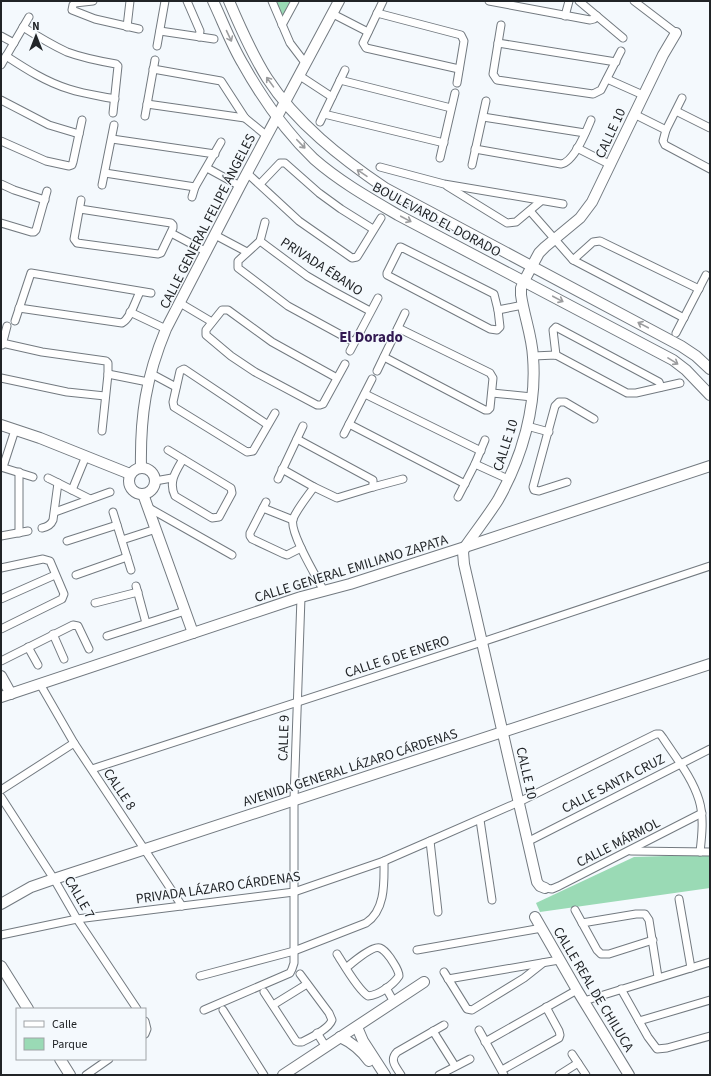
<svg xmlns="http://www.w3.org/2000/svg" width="711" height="1076" viewBox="0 0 711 1076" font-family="'Source Sans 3',sans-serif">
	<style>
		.green { fill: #9adab5 }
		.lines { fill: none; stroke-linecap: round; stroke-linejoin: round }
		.street-casing { stroke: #737a80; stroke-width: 9 }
		.secondary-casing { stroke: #737a80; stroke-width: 12 }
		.street { stroke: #fff; stroke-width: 7 }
		.secondary { stroke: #fff; stroke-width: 10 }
		.oneway { stroke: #9b9c9e }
		.labels { text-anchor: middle; stroke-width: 3; stroke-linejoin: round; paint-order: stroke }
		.street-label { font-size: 14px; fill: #212427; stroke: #f4f9fd }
		.neighbourhood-label { font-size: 15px; font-weight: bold; fill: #321952; stroke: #f4f9fd }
	</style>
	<rect width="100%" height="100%" fill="#f4f9fd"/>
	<g class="green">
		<path d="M293,1L282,18L276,2Z"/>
		<path d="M696,855L710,856V888L540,912L536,903L634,857Z"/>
	</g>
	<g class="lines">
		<defs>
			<g id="street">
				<path d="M93,1L75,3L73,5L72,10L95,19L139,29"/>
				<path d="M187,1L200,31L199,37"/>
				<path d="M272,1L290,43L306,64"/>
				<path d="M383,1L363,43L366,48L459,69"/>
				<path d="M489,1L590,20L594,19L597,16"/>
				<path d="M579,1L623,38"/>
				<path d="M634,1L676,33"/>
				<path d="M377,13L461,35L464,41L457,83"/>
				<path d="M333,14L368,32"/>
				<path d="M565,16L569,1"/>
				<path d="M282,25L295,1"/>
				<path d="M501,25L493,74L497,80L593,94L601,90L621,51"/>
				<path d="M23,27C37,36 52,45 67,52C83,58 99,61 116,64L118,66L113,113"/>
				<path d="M127,27L130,1"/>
				<path d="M160,31L214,39"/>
				<path d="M1,36L14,43"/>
				<path d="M498,43L616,62"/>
				<path d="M157,46L165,1"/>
				<path d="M6,56C26,69 46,82 69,89C84,94 100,96 115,99"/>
				<path d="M1,65L29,17"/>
				<path d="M153,69L221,81L245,118L267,136"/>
				<path d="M300,76L332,97"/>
				<path d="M607,79L643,95"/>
				<path d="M340,80L451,108"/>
				<path d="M682,98L666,130L663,141L665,145L710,169"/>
				<path d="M1,100L49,125L79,134"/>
				<path d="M147,104L245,118"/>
				<path d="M676,111L710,128"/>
				<path d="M324,114L444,143"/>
				<path d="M634,114L666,130"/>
				<path d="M145,116L155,60"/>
				<path d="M483,117L585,133"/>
				<path d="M320,122L345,70"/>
				<path d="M112,139L215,154"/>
				<path d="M1,141L46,161L69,166L72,165L73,162L82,120"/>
				<path d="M577,148L611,165"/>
				<path d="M475,149L561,164C574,162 586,132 591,120"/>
				<path d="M440,158L455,93"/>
				<path d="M472,165L486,101"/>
				<path d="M380,167L444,184L563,204"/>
				<path d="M207,168L240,186"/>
				<path d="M105,173L195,187"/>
				<path d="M247,173L299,221L352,258L357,257L381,218"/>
				<path d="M1,184L14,190L45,200"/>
				<path d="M260,184L280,163H285L319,193L341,209L373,229"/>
				<path d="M102,185L114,125"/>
				<path d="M447,186L507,223L516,222L541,201"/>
				<path d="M192,197L195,187L221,142"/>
				<path d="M80,209L171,223L173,225V228L161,253L158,254L77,243L74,239L81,200"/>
				<path d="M530,211L573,260L684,318"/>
				<path d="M265,222L260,241L238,261V268L288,306L354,342"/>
				<path d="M1,223L31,232H34L36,230L47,191"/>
				<path d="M171,233L207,252"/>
				<path d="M215,235L247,252"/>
				<path d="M260,241L307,276L331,290L370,311"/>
				<path d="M400,247H401L494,294L498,310L500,327L497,330L490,329L387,275V273Z"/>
				<path d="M573,260L593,242L600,241L699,289"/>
				<path d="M180,303L212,322"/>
				<path d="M19,308L122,323C131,318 135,301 140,292"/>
				<path d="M498,310L523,305"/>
				<path d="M130,312L166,329"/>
				<path d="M15,321L31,273L151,293"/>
				<path d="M676,333L706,275"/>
				<path d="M2,343L42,352L106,361L108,363V374L102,431"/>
				<path d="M2,345L7,326"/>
				<path d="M350,351L378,298"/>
				<path d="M556,355L553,330L556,327L659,382L661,387"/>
				<path d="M533,356L556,355L627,393H636L680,383"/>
				<path d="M384,357L485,410H488L490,408L493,378L490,373L398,328"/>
				<path d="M377,371L405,313"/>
				<path d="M150,373L176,387"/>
				<path d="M108,374L148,382"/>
				<path d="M1,378L67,392L105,396"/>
				<path d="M337,378L272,342L228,310H222L206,330V335L231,356L255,372L317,405H320L323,404L345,364"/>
				<path d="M492,393L532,397"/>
				<path d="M365,394L481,451"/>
				<path d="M349,424L465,484"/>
				<path d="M268,425L184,369L180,371L173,402L174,407L247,452L253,451L275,413"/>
				<path d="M527,426L549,432"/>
				<path d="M344,434L372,379"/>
				<path d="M297,439L373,480V487"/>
				<path d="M168,450L231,488L232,493L219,517L212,518L175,496C168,482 176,471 183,459"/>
				<path d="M475,464L508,479"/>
				<path d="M1,467L33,477"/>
				<path d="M3,467L15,430"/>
				<path d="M282,469L314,487L337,498L373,487L403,479"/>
				<path d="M19,472V533"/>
				<path d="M48,478L90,499"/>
				<path d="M278,479L303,426"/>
				<path d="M155,481L172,478"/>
				<path d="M567,482L539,491L534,490L533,487L555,406L559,402H565L594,419"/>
				<path d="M314,487C307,497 297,509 293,519C289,532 317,578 324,591"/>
				<path d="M72,490L86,456"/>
				<path d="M458,497L475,464L485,440"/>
				<path d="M266,502L250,533V536L252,539L284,554L287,555L301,548"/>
				<path d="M149,508L232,555"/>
				<path d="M263,508L293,520"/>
				<path d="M55,512L110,492"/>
				<path d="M113,512L131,570"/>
				<path d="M42,528C47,527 51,525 53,520L58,483"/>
				<path d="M1,536L28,531"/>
				<path d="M122,540L156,529"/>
				<path d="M67,541L117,525"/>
				<path d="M1,568L43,559L50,561L64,594L62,599L1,629"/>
				<path d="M76,575L127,557"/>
				<path d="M136,586L146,623"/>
				<path d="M1,599L55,575"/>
				<path d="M95,603L138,592"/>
				<path d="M53,634L64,659"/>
				<path d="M107,636L185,611"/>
				<path d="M28,647L38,665"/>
				<path d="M1,661L73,625L78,626L89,649"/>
				<path d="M40,684L74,743L182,906"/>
				<path d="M92,769L482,642L710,566"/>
				<path d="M1,790L74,743"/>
				<path d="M1,797L54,879L77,919L137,1009"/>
				<path d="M480,820L492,900"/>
				<path d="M430,841L438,912"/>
				<path d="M529,841L710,749"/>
				<path d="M631,851L710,852"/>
				<path d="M545,888L552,889L559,886L702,813"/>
				<path d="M679,899L691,968"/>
				<path d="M575,910L597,950L601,954H609L653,940"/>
				<path d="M582,923L636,914H645L649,920L658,977"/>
				<path d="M1,935L77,919L294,892L384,861L430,841L519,802L656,734H660L663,738C676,758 692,777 699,800C704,816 702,835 700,852"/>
				<path d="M417,950L542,928"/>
				<path d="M337,954C344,965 358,990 368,996C379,995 393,985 399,976C399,970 394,964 391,959C388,955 385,950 380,948C373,945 352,963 346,968"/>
				<path d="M444,972L467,1009L472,1010L524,978L543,963"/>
				<path d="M200,976L294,951L366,923C386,910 384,881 384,861"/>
				<path d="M448,979L559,960"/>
				<path d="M386,988L394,1002"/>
				<path d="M621,989L648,1037L657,1049L667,1048L710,1036"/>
				<path d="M264,992L296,1041L298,1042H302C310,1038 329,1029 332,1020L329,1013L300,974"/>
				<path d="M584,1001L710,962"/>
				<path d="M273,1005L307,984"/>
				<path d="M204,1010L290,973L292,969L294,963V799L301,597"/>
				<path d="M223,1010L264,1075"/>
				<path d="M145,1021L147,1029L145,1034"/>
				<path d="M639,1021L710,1000"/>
				<path d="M479,1030L504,1075"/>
				<path d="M433,1031L455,1066"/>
				<path d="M317,1033L326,1047"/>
				<path d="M485,1042L577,990"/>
				<path d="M572,1054L586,1075"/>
				<path d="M502,1070L559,1038L560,1035L559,1031L546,1007"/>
				<path d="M86,1075L109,1059"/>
				<path d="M401,1075C396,1067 389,1060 397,1052L444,1025"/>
				<path d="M439,1075L470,1059"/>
				<path d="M559,1075L578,1063"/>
			</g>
			<g id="secondary">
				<path d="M213,1C223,22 231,44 243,64C262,98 286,132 314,159C339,181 369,198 398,215L673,360L686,370L710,395"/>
				<path d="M229,1C240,27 252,54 267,78C296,123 341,158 385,188L681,346L696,356L710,369"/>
				<path d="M1,425L40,438L130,474"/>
				<path d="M141,468C140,416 146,377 166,329L240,186L339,1"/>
				<circle cx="142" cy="481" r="13"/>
				<path d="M143,494L193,633"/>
				<path d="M1,676L11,694"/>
				<path d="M1,697L301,597L350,584L465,547L710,466"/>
				<path d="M545,888L540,886L537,882L464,564L463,552L465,547C476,531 488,516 498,500C522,458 537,406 533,357C532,336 524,316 521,295V288L524,281L539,253L545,247L580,218L592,202L663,55L676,33"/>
				<path d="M1,904L31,887L54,879L710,664"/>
				<path d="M535,917L577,990L629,1075"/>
				<path d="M1,966L28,1009"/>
				<path d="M357,1027L363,1041L385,1075"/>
				<path d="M340,1037C353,1043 361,1050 369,1061"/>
				<path d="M60,1059L70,1075"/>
				<path d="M283,1075L424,982"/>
			</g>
		</defs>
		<use href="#street" class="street-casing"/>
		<use href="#secondary" class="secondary-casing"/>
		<use href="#street" class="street"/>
		<use href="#secondary" class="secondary"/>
	</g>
	<defs><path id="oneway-shaft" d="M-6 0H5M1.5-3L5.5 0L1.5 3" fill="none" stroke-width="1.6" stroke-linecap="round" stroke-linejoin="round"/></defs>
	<g class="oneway">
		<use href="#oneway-shaft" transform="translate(229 36) rotate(65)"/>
		<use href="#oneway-shaft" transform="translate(270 82) rotate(-126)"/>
		<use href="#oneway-shaft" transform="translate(301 144) rotate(46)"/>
		<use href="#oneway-shaft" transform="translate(362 173) rotate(-146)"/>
		<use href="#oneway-shaft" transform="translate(406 219) rotate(28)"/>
		<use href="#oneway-shaft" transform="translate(558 299) rotate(28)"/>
		<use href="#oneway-shaft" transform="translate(643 325) rotate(-152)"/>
		<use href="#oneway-shaft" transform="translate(673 361) rotate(32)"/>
	</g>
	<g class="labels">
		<g class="street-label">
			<text transform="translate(610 133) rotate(-65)" y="5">CALLE 10</text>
			<text transform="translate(437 219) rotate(28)" y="5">BOULEVARD EL DORADO</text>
			<text transform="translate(207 221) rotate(-63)" y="5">CALLE GENERAL FELIPE ÁNGELES</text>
			<text transform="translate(322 266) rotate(33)" y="5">PRIVADA ÉBANO</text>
			<text transform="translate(505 445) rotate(-72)" y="5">CALLE 10</text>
			<text transform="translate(351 568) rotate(-17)" y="5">CALLE GENERAL EMILIANO ZAPATA</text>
			<text transform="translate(397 656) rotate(-18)" y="5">CALLE 6 DE ENERO</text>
			<text transform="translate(283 738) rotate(-88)" y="5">CALLE 9</text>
			<text transform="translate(350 767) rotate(-18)" y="5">AVENIDA GENERAL LÁZARO CÁRDENAS</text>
			<text transform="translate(527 773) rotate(77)" y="5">CALLE 10</text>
			<text transform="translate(613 783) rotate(-27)" y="5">CALLE SANTA CRUZ</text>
			<text transform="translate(120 789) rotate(56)" y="5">CALLE 8</text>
			<text transform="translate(618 842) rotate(-27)" y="5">CALLE MÁRMOL</text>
			<text transform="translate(218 887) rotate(-8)" y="5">PRIVADA LÁZARO CÁRDENAS</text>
			<text transform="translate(80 897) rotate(60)" y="5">CALLE 7</text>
			<text transform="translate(594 989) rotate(59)" y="5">CALLE REAL DE CHILUCA</text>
		</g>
		<g class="neighbourhood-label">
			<text x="371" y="342">El Dorado</text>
		</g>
	</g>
	<rect width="711" height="1076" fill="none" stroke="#212427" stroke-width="4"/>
	<rect x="16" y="1008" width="130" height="52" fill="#f4f9fd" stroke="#a0a4a7"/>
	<rect x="24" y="1021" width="20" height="6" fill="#ffffff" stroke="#a0a4a7"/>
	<text x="52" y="1028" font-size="12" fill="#212427">Calle</text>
	<rect x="24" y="1038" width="20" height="12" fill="#9adab5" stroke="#a0a4a7"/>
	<text x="52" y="1048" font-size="12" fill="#212427">Parque</text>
	<g transform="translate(36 36)" stroke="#f4f9fd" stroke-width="3" paint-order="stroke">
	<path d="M0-3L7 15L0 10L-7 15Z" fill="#212427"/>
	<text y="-6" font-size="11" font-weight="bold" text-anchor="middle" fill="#212427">N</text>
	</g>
</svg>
